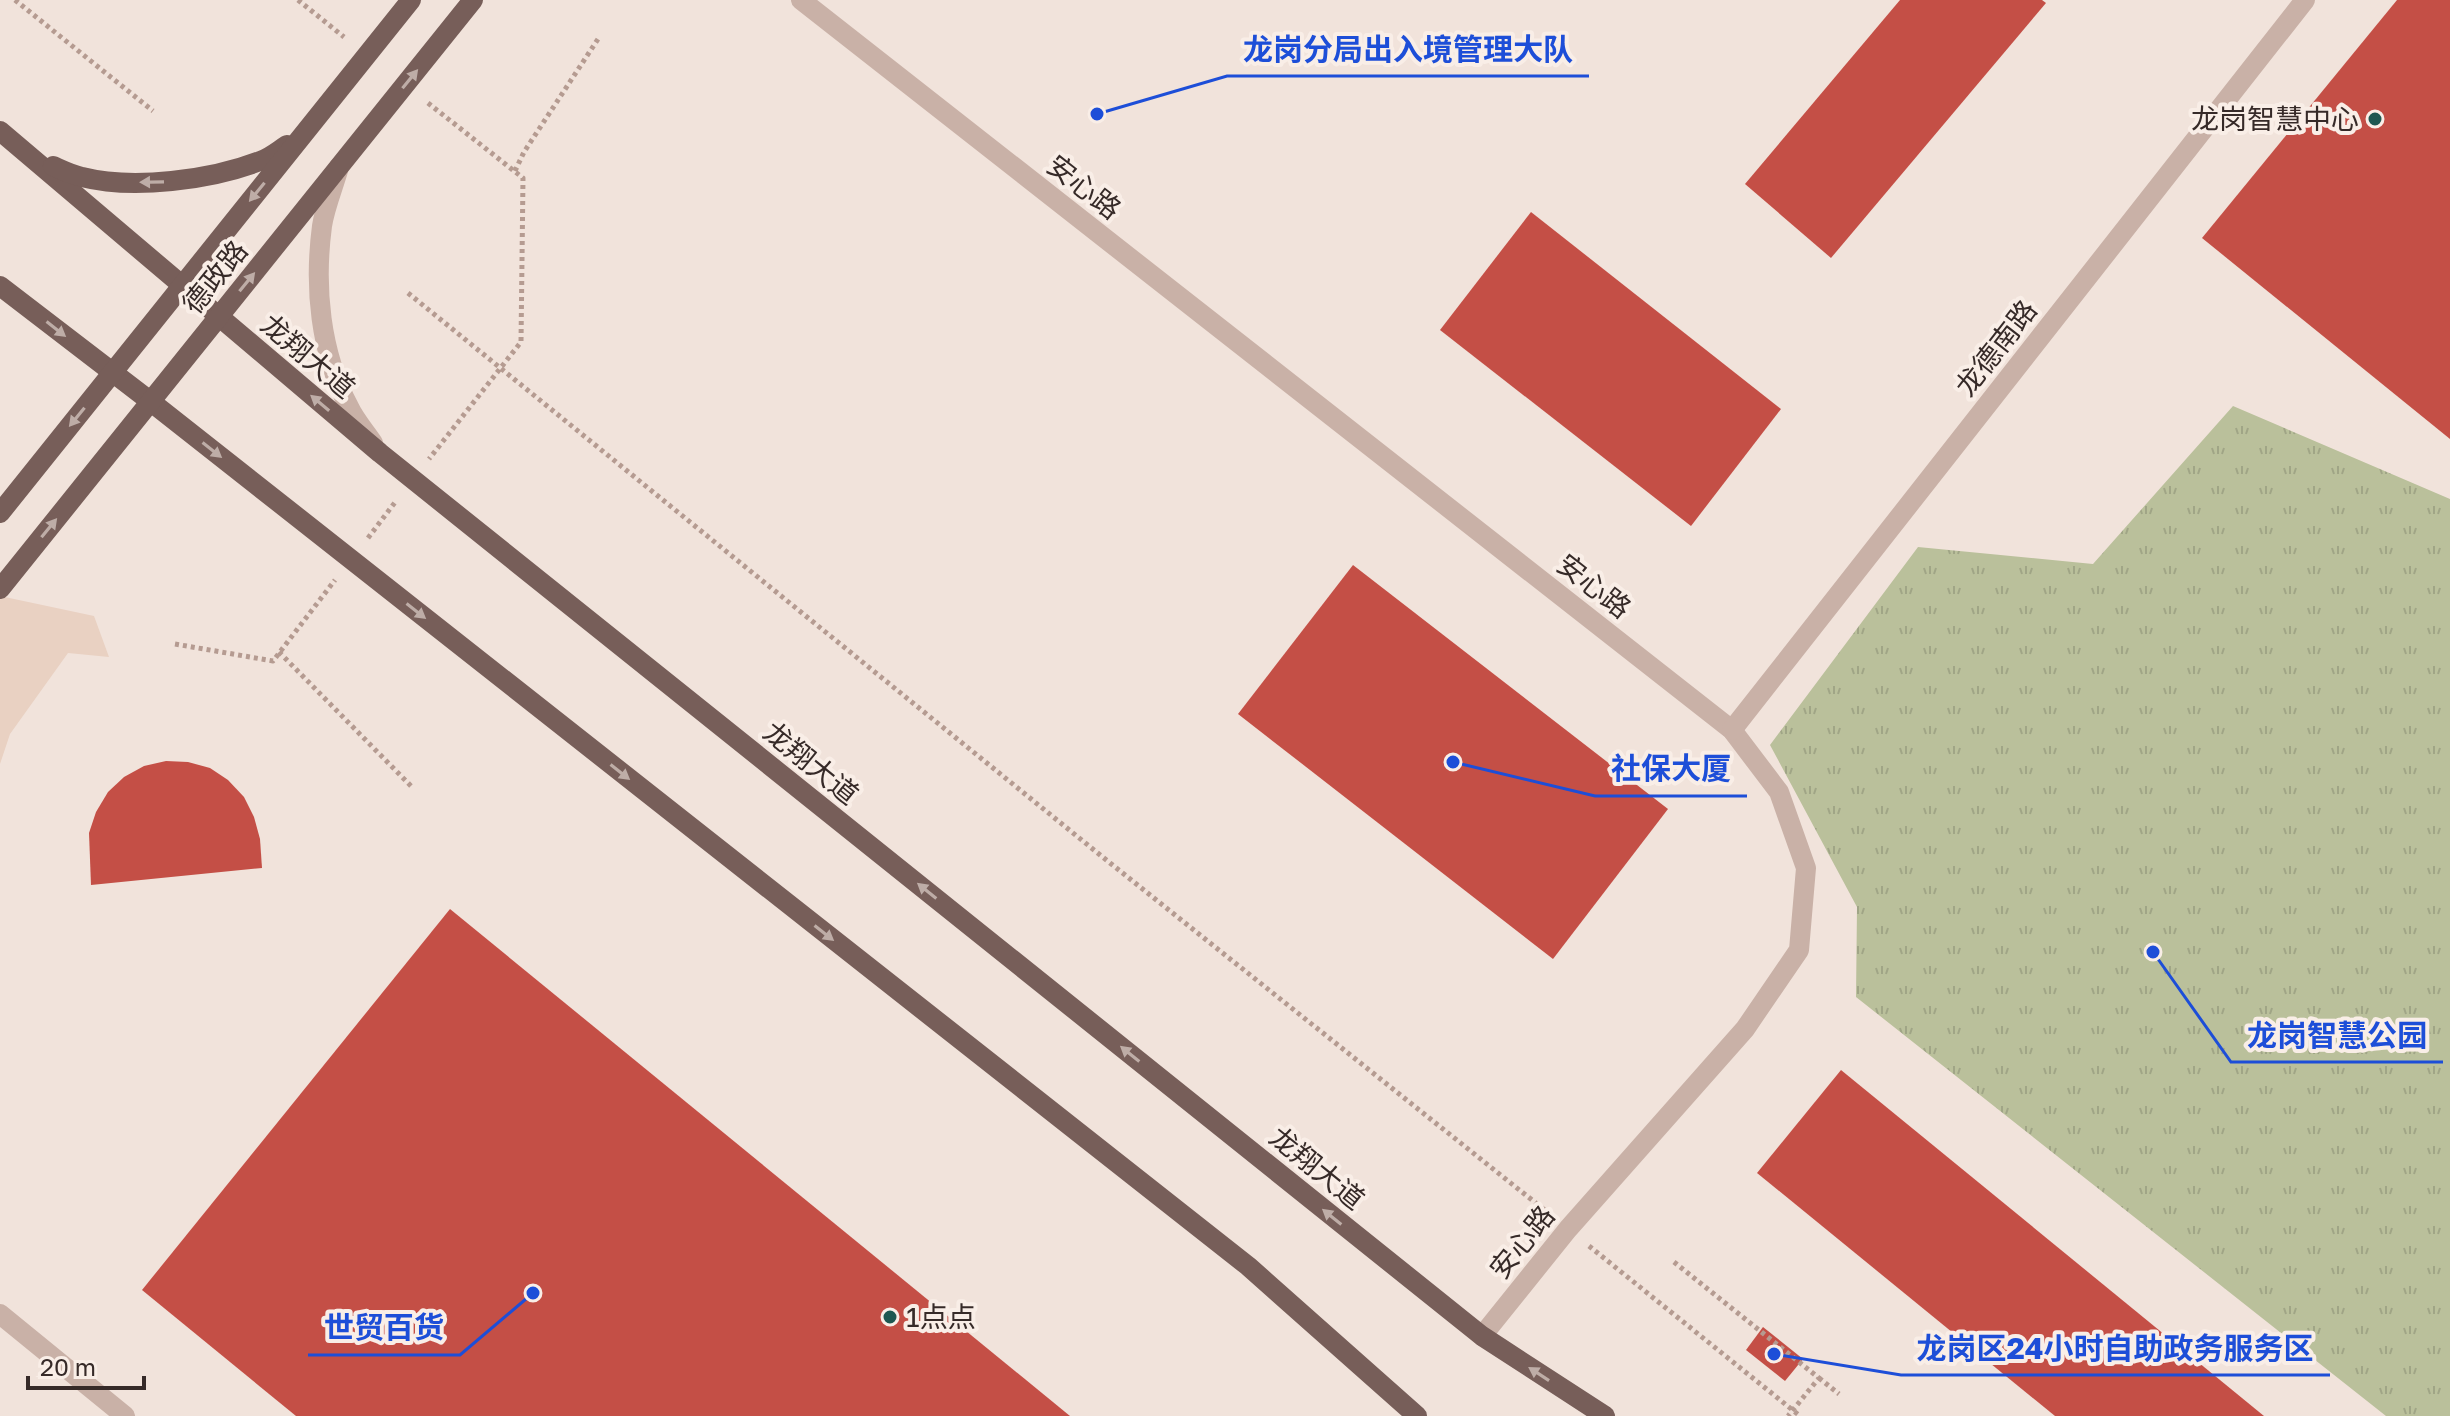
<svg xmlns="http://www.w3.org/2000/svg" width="2450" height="1416" viewBox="0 0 2450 1416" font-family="'Golos Text','Noto Sans SC',sans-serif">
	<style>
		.grass { fill: url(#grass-tufts) }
		.plaza { fill: #e9d1c2 }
		.building { fill: #c44f46 }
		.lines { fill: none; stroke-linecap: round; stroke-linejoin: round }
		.path { stroke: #b59b91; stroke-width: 5; stroke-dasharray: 4 4; stroke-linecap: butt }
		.minor { stroke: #c9b1a7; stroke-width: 20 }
		.major { stroke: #775e59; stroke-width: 20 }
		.oneway { fill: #beada7 }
		.poi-dot { fill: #1e5751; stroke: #f9eee7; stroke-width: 3 }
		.labels { text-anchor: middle; stroke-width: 8; stroke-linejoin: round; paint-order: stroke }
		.poi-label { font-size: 28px; fill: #362a28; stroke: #f9eee7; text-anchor: end }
		.street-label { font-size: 28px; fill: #362a28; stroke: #f9eee7 }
		.leader { fill: none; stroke: #1d4ed8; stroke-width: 3 }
		.callout-dot { fill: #1d4ed8; stroke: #f9eee7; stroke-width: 3 }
		.callout-label { font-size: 30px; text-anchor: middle; font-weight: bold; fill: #1d4ed8; stroke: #f9eee7; stroke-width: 8; stroke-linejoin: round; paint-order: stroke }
	</style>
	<defs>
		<pattern id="grass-tufts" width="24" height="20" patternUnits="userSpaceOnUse" patternTransform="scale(2)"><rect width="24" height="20" fill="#bac09b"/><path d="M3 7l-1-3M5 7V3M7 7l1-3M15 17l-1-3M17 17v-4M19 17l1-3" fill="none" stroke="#a0a586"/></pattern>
	</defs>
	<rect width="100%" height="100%" fill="#f1e3db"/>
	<path class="grass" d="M2233,406L2450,499V1416H2386L1856,997L1857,907L1770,745L1918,547L2093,564Z"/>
	<path class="plaza" d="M0,596L94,616L109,657L68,653L10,734L0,764Z"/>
	<g class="building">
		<path d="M1900,0H2042L2046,3L1831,258L1745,184Z"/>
		<path d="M2397,0H2450V439L2202,238Z"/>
		<path d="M1531,212L1781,409L1691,526L1440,330Z"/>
		<path d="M1353,565L1668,809L1553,959L1238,714Z"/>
		<path d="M166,761L188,762L210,768L228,780L244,797L254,817L260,839L262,868L91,885L89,833L96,812L108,792L124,777L144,766Z"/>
		<path d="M450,909L1070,1416H296L142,1290Z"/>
		<path d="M1841,1070L2264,1416H2055L1757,1173Z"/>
		<path d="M1763,1327L1803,1359L1785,1381L1746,1350Z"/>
	</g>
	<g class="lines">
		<g class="path">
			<path d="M15,0L153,111"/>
			<path d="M298,0L344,37"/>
			<path d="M428,103L523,178L521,342L429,459"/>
			<path d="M515,171L524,152L598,39"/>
			<path d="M408,293L1110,863L1547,1212"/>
			<path d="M368,538L396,501"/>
			<path d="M175,644L273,661L335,580"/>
			<path d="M279,652L411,786"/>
			<path d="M1589,1246L1800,1416"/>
			<path d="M1674,1262L1819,1378L1788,1416"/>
			<path d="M1819,1378L1839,1394"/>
		</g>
		<g class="minor">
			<path d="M801,0L1732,730L1779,792L1806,868L1799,950L1745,1029L1568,1229L1482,1336"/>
			<path d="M339,167C334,186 325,206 322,226C314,287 320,352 349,407C355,420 365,431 373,443"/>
			<path d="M1732,730L2305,0"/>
			<path d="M0,1314L125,1416"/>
		</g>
		<g class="major">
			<path d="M0,131L380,453L1482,1336L1605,1416"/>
			<path d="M53,166C62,170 72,175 82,177C133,190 211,180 260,161C270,158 279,150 287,145"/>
			<path d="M0,286L150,401L1248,1266L1417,1416"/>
			<path d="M0,513L411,0"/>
			<path d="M0,589L473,0"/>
		</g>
	</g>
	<defs><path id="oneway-solid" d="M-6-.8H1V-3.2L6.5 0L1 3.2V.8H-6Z" transform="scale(2)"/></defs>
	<g class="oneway">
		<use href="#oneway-solid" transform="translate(410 79) rotate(-51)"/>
		<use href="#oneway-solid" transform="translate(152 182) rotate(179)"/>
		<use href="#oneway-solid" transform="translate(257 192) rotate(129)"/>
		<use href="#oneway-solid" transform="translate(247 282) rotate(-51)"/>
		<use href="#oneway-solid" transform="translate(56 329) rotate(38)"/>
		<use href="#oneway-solid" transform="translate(320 403) rotate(-140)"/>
		<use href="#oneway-solid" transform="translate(77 417) rotate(129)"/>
		<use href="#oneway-solid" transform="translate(212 450) rotate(38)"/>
		<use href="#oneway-solid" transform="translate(49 528) rotate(-51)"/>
		<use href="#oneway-solid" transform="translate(416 611) rotate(38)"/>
		<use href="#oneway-solid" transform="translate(620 772) rotate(38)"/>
		<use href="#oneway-solid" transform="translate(927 891) rotate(-141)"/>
		<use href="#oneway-solid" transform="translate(824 933) rotate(38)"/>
		<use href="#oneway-solid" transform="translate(1130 1054) rotate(-141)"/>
		<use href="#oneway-solid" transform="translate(1332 1217) rotate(-141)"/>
		<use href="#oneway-solid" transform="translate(1539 1374) rotate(-147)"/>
	</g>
	<g class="poi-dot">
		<circle cx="2375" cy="119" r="8"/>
		<circle cx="890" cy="1317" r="8"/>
	</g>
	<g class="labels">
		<g class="poi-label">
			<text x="2359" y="129">龙岗智慧中心</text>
			<text x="906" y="1327" text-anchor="start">1点点</text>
		</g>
		<g class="street-label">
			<text transform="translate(1084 187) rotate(38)" y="10">安心路</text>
			<text transform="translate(215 277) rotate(-51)" y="10">德政路</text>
			<text transform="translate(1996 348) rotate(-52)" y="10">龙德南路</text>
			<text transform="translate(308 356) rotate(40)" y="10">龙翔大道</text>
			<text transform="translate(1594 586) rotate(38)" y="10">安心路</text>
			<text transform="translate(811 763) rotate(39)" y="10">龙翔大道</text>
			<text transform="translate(1317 1168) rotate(39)" y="10">龙翔大道</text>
			<text transform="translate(1522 1242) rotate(-51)" y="10">安心路</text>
		</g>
	</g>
	<path class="leader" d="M1097 114L1227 76H1589M1453 762L1595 796H1747M2153 952L2231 1062H2443M533 1293L460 1355H308M1774 1354L1901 1375H2330"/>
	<g class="callout-dot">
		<circle cx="1097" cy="114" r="8"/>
		<circle cx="1453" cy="762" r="8"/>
		<circle cx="2153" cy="952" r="8"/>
		<circle cx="533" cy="1293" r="8"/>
		<circle cx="1774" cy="1354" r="8"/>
	</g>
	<g class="callout-label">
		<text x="1408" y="60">龙岗分局出入境管理大队</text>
		<text x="1671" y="779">社保大厦</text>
		<text x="2337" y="1046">龙岗智慧公园</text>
		<text x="384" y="1338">世贸百货</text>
		<text x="2115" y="1359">龙岗区24小时自助政务服务区</text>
	</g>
	<path d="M28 1376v12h116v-12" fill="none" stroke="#362a28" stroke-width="4"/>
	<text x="40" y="1376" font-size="24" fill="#362a28" stroke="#f9eee7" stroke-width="6" paint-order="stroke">20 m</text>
</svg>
